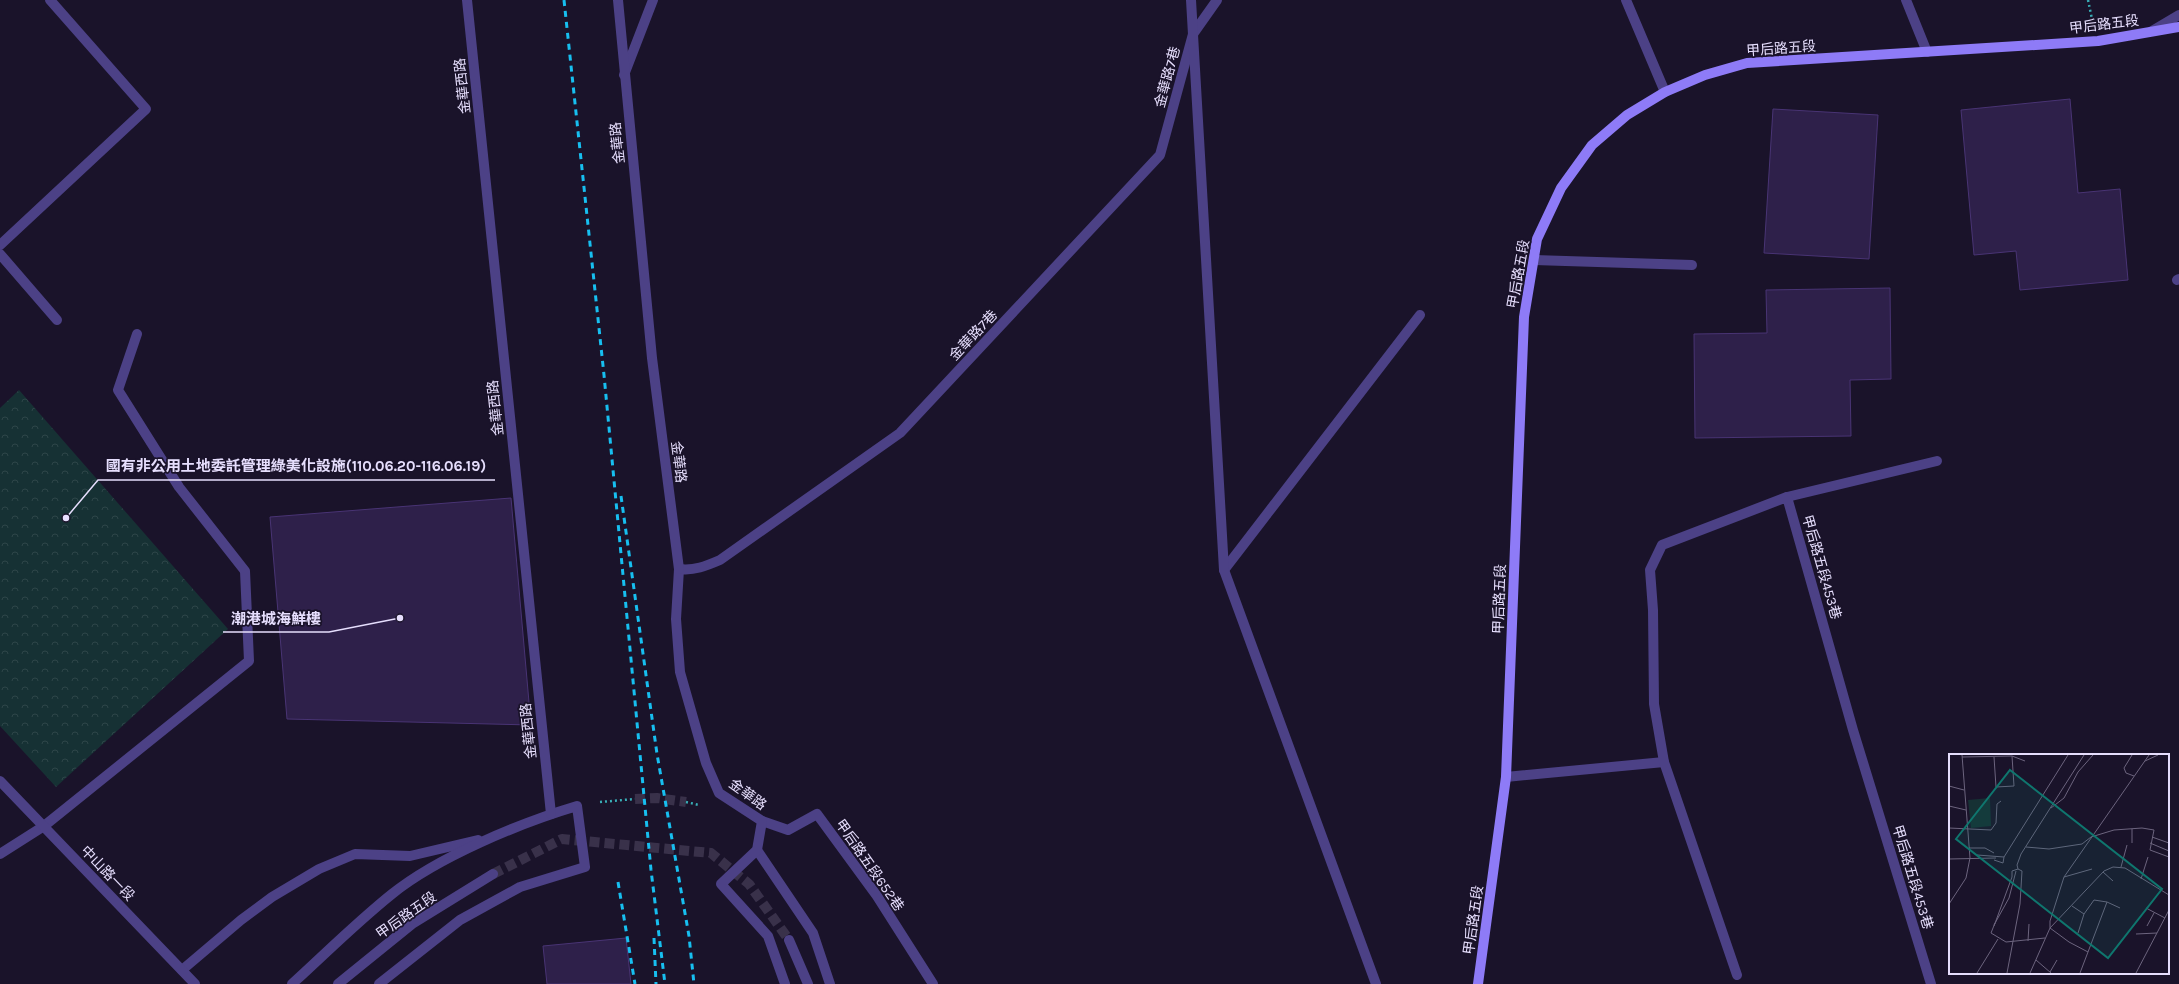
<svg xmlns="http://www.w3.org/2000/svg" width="2179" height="984" viewBox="0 0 2179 984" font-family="Karla,'Noto Sans TC',sans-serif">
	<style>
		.forest { fill: url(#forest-crowns) }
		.building { fill: #2e204a; stroke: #493474 }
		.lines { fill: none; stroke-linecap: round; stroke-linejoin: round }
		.pedestrian-tunnel { stroke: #39314a; stroke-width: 10; stroke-dasharray: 10 5; stroke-linecap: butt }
		.tertiary-tunnel { stroke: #39314a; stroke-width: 10; stroke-dasharray: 10 5; stroke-linecap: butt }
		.path { stroke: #39aeb6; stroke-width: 2.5; stroke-dasharray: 2 3; stroke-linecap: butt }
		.service { stroke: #4c4186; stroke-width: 10 }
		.minor { stroke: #4c4186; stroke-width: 10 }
		.tertiary { stroke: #4c4186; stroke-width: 10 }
		.secondary { stroke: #8e7bf7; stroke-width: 10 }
		.rail { stroke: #17bff0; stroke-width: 3; stroke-dasharray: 6 5; stroke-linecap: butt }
		.labels { text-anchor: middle; stroke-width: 3.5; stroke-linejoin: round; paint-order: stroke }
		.street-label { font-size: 14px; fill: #e6defd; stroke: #1a132a }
		.inset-road { fill: none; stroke: #6c647e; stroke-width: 1 }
		.view { fill: #0f766e; fill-opacity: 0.15; stroke: #0f766e; stroke-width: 2 }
		.inset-edge { fill: none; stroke: #e6defd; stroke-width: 2 }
		.leader { fill: none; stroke: #e6defd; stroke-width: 1.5 }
		.callout-dot { fill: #e6defd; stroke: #1a132a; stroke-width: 1.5 }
		.callout-label { font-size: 15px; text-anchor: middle; font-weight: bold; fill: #e6defd; stroke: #1a132a; stroke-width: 3.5; stroke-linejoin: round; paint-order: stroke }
	</style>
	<defs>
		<pattern id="forest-crowns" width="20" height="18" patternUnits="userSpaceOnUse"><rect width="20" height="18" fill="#163134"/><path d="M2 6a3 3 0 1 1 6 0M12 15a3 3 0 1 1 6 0" fill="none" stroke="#2d4548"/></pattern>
	</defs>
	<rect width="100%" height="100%" fill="#1a132a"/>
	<path class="forest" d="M19,390L228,629L56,787L0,726V408Z"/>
	<g class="building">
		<path d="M2070,99L2078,193L2120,189L2128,280L2020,290L2016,251L1974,255L1961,110Z"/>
		<path d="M1773,109L1878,115L1869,259L1764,253Z"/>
		<path d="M1890,288L1891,379L1850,380L1851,436L1695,438L1694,334L1767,333L1766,290Z"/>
		<path d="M511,498L531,725L287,719L270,517Z"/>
		<path d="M626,938L631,984H547L543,946Z"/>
	</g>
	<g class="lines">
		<path class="pedestrian-tunnel" d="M635,799L657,798L686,802"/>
		<path class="tertiary-tunnel" d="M493,874L562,839L711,853L749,884L789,940"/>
		<g class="path">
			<path d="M2088,0L2092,19"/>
			<path d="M600,802L635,799"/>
			<path d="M686,802L699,805"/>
		</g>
		<g class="service">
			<path d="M1626,0L1665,92"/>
			<path d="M1906,0L1927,52"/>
			<path d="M624,75L653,0"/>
			<path d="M0,245L146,109L50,0"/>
			<path d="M0,254L57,320"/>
			<path d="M1534,260L1692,265"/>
			<path d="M2177,280L2179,279"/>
			<path d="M1787,497L1937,461"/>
			<path d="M1224,570L1420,315"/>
			<path d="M1506,777L1664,762"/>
			<path d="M762,821L788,830L817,814L877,896L933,984"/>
			<path d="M757,850L813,933L830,984"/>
			<path d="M0,854L44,826L249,661L245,571L179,487L118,390L137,334"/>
			<path d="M182,970L241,920L272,897L319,869L355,854L410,856L478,840"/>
			<path d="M1737,975L1664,762L1654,704L1653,610L1650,570L1662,545L1787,497L1853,730L1931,984"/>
			<path d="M292,984C325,954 357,922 392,894C438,857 520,823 577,806L585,867L520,887L460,920L379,984"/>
			<path d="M785,984L768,936L721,884L757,850L762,821L719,793L706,763L680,672L676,619L679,569C694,571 706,566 720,560L900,433L1160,155L1193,34L1217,0"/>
		</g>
		<g class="minor">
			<path d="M467,0L551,814"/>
			<path d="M618,0L652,358L679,569"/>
			<path d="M1191,0L1224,570L1376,984"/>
		</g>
		<g class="tertiary">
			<path d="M2152,31L2179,15"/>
			<path d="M0,781L195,984"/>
			<path d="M789,940L808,984"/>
			<path d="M338,984L412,924L493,874"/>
		</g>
		<path class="secondary" d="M1478,984L1506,777L1524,317L1537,239L1561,188L1592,145L1627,115L1665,92L1705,75L1747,63L2098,41L2179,27"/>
		<g class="rail">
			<path d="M564,0L604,375L651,870L665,984"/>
			<path d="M621,496L657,754L689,936L694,984"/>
			<path d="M618,882L635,984"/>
			<path d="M654,938L656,984"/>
		</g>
	</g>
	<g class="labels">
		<g class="street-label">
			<text transform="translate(2104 24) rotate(-7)" y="5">甲后路五段</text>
			<text transform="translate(1781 48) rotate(-4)" y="5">甲后路五段</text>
			<text transform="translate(1167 77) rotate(-75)" y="5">金華路7巷</text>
			<text transform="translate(462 86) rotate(-96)" y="5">金華西路</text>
			<text transform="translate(617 143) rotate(-96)" y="5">金華路</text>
			<text transform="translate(1518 274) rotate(-80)" y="5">甲后路五段</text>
			<text transform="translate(973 335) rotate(-47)" y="5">金華路7巷</text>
			<text transform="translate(495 408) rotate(-96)" y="5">金華西路</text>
			<text transform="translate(679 462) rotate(83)" y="5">金華路</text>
			<text transform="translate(1822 567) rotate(74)" y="5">甲后路五段453巷</text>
			<text transform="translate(1499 599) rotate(-88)" y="5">甲后路五段</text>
			<text transform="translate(528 731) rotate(-96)" y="5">金華西路</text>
			<text transform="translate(748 794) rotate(36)" y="5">金華路</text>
			<text transform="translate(870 865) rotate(55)" y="5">甲后路五段652巷</text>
			<text transform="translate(108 873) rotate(46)" y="5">中山路一段</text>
			<text transform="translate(1913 877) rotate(73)" y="5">甲后路五段453巷</text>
			<text transform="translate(406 915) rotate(-35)" y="5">甲后路五段</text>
			<text transform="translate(1473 920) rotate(-82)" y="5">甲后路五段</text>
		</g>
	</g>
	<g transform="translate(1949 754)">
		<rect width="220" height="220" fill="#1a132a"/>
		<path d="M41,44L42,72L22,74L19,46Z" fill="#163134"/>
		<path class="inset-road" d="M183,1L175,14L177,19L185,22M13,3L63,2L76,7M45,3L47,33L65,32L63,2M196,7L209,1M0,32L15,36M0,52L17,56M102,54L115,44L129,18L144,1M0,74L42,76L47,69L48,50L52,47M183,75V89M203,83L220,89M201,89L220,97M77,93L100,95L133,90L142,83L165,76L193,74L205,76L201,96L220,103M20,94H36L45,99M28,101L55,103M55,103L119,1M0,105L47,104M45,106L54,109L55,103M172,113L178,91M154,118L164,127M115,123L143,115M192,125L199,103M158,148L171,154M0,150L17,124L21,104L13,1M123,152L135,160M197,154L216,164M46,169L42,179L57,188L96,184M45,171L60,144L67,117M45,172L63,123V117L69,115L68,111L72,100L135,1M198,172L205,159M129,179L135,160L145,146L158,148L131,219M187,180L208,179M79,187L80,170M139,198L120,188L101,174V167L115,123L200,1M87,206L102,219M101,218L108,206M28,219L49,185M58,219L71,150L73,117L69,115M81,219L101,174L155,117L164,113L176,114L220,141M187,219L220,156"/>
		<path class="view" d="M61,16L213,135L159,204L7,85Z"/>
		<rect width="220" height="220" class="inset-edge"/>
	</g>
	<path class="leader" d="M66 518L98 480H495M400 618L329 632H223"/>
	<g class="callout-dot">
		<circle cx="66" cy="518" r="4"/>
		<circle cx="400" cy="618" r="4"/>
	</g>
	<g class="callout-label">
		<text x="296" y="471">國有非公用土地委託管理綠美化設施(110.06.20-116.06.19)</text>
		<text x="276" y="624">潮港城海鮮樓</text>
	</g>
</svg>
